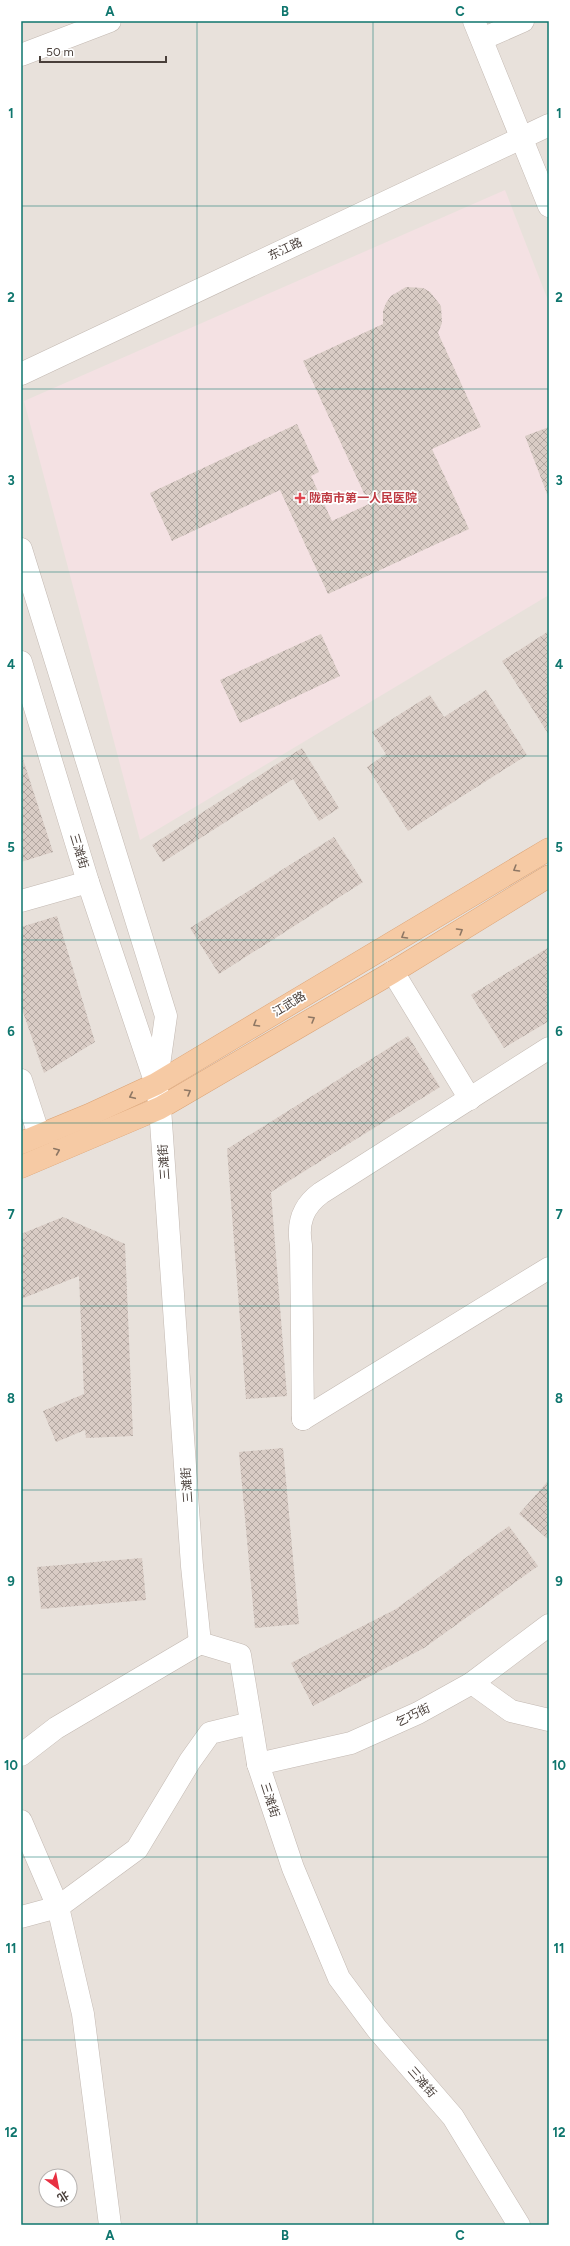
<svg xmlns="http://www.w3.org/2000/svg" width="570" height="2246" viewBox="0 0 570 2246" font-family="Figtree,'Noto Sans SC',sans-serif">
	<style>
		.residential { fill: #e8e1db; fill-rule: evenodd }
		.medical { fill: #f4e1e3 }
		.building { fill: url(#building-cross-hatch) }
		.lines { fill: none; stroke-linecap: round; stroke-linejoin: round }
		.minor-casing { stroke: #c3b9b2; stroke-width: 23 }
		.major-casing { stroke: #dba274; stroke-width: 23 }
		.minor { stroke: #fff; stroke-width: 22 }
		.major { stroke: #f6caa4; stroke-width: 22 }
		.oneway { stroke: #8e7764 }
		.grid { fill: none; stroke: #0f766e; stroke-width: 1; stroke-opacity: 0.55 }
		.health-dot { fill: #e0444e; stroke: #fff; stroke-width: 1.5 }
		.labels { text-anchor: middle; stroke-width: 3.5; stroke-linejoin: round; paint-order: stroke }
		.street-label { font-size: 12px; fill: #493f3a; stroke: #fff }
		.health-label { font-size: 12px; font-weight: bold; fill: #be3a42; stroke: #fff; text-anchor: start }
		.neatline { fill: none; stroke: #0f766e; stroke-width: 1.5 }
		.grid-label { font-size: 13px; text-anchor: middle; font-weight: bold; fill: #0f766e }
	</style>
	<defs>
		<pattern id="building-cross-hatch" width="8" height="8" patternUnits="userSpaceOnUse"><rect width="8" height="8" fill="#d9ccc5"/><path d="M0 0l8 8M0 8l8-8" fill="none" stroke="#b2a7a1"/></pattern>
	</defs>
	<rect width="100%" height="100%" fill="#f5f0ec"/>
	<path class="residential" d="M21,21H549V2225H21ZM46,2176H70V2200H46Z"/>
	<path class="medical" d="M505,190L549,303V595L140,840L24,401Z"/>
	<g class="building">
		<path d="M406,287L423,288L430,292L441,306L442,323L438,333L481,427L432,449L469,529L328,594L280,490L172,541L150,493L297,424L319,472L311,476L332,521L369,504L303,361L383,324V311L386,303L391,296Z"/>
		<path d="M549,427V499L525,436Z"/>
		<path d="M549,631V735L502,661Z"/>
		<path d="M321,634L340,676L240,723L220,680Z"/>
		<path d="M486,690L527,755L408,831L367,767L386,754L372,732L430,695L444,717Z"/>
		<path d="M302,748L339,808L319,821L293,779L163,862L152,845Z"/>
		<path d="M21,753L53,852L21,862Z"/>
		<path d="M334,837L363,882L219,974L190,928Z"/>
		<path d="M57,916L95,1042L44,1073L21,1006V927Z"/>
		<path d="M549,947V1021L504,1048L471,995Z"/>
		<path d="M408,1036L440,1087L271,1192L287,1396L246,1399L227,1149Z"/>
		<path d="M63,1217L125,1244L133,1436L86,1438L85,1430L56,1442L43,1411L84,1394L79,1276L21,1299V1234Z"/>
		<path d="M283,1448L299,1624L255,1628L239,1452Z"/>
		<path d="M549,1480V1540L519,1514Z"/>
		<path d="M509,1526L538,1566L424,1648L313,1706L291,1663L396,1609Z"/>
		<path d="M142,1558L146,1600L41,1609L37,1567Z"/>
	</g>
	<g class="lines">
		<defs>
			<g id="minor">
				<path d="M474,21L549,206"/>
				<path d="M482,39L523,21"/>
				<path d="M21,55L110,21"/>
				<path d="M21,374L549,125"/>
				<path d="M21,549L166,1016L157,1079"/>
				<path d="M21,662L88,882L156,1084L160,1108L192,1566L200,1643L240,1655L258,1764L293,1868L339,1978L377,2029L453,2117L519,2225"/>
				<path d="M21,901L88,882"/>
				<path d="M393,972L470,1099"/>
				<path d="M21,1080L39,1135"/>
				<path d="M303,1419L301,1245C297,1223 303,1206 321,1193L549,1048"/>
				<path d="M303,1419L549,1268"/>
				<path d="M472,1683L511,1711L549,1720"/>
				<path d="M21,1755L56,1728L200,1643"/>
				<path d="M258,1764L351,1743L418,1713L472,1683L549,1625"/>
				<path d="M21,1821L58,1907L83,2014L110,2225"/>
				<path d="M21,1917L58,1907L137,1849L190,1761L210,1733L251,1723"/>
			</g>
			<g id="major">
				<path d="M21,1143L89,1115L156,1084L549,849"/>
				<path d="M21,1167L160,1108L393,972L549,876"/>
			</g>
		</defs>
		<use href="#minor" class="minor-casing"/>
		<use href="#major" class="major-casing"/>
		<use href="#minor" class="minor"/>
		<use href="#major" class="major"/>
	</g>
	<defs><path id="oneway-chevron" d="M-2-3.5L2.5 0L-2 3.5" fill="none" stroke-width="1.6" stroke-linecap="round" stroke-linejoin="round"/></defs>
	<g class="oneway">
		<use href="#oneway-chevron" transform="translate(516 869) rotate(149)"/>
		<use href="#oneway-chevron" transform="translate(460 931) rotate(-31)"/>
		<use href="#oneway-chevron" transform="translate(404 936) rotate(149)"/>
		<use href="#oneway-chevron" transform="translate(312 1019) rotate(-30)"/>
		<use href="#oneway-chevron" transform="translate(256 1024) rotate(149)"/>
		<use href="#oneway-chevron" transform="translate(188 1092) rotate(-30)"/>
		<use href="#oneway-chevron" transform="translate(132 1096) rotate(155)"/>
		<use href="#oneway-chevron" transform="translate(57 1151) rotate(-23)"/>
	</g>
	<path class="grid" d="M197,21V2225M373,21V2225M21,206H549M21,389H549M21,572H549M21,756H549M21,940H549M21,1123H549M21,1306H549M21,1490H549M21,1674H549M21,1857H549M21,2040H549"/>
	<path class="health-dot" d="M298 492h4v4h4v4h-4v4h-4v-4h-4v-4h4z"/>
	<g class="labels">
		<g class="street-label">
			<text transform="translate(285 249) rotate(-25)" y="4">东江路</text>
			<text transform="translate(79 851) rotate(73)" y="4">三滩街</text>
			<text transform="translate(289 1004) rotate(-31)" y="4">江武路</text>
			<text transform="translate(164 1162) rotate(-94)" y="4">三滩街</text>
			<text transform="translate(187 1485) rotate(-94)" y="4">三滩街</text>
			<text transform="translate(413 1715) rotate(-26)" y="4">乞巧街</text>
			<text transform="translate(270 1800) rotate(72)" y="4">三滩街</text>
			<text transform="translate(422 2082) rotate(49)" y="4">三滩街</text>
		</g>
		<g class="health-label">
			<text x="309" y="502">陇南市第一人民医院</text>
		</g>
	</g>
	<rect width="570" height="2246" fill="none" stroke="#ffffff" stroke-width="44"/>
	<g transform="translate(58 2188) rotate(148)"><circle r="19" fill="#ffffff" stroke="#b6b2b0"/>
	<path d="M0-3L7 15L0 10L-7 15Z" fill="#e83042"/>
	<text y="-6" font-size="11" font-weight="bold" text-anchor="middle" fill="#493f3a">北</text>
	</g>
	<path d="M40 56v6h126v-6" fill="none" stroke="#493f3a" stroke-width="2"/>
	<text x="46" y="56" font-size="12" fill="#493f3a" stroke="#ffffff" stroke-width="3" paint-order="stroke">50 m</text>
	<rect x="22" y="22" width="526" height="2202" class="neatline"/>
	<g class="grid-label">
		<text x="110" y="16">A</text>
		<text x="285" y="16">B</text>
		<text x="460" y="16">C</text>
		<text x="11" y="118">1</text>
		<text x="559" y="118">1</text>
		<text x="11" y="302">2</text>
		<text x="559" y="302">2</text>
		<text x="11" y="485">3</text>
		<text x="559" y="485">3</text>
		<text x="11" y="669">4</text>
		<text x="559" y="669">4</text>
		<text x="11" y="852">5</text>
		<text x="559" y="852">5</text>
		<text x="11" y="1036">6</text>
		<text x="559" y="1036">6</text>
		<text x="11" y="1219">7</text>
		<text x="559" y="1219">7</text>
		<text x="11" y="1403">8</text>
		<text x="559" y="1403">8</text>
		<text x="11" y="1586">9</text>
		<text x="559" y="1586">9</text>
		<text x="11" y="1770">10</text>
		<text x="559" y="1770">10</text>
		<text x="11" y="1953">11</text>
		<text x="559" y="1953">11</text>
		<text x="11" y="2137">12</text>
		<text x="559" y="2137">12</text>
		<text x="110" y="2240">A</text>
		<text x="285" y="2240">B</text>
		<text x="460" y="2240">C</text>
	</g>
</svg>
